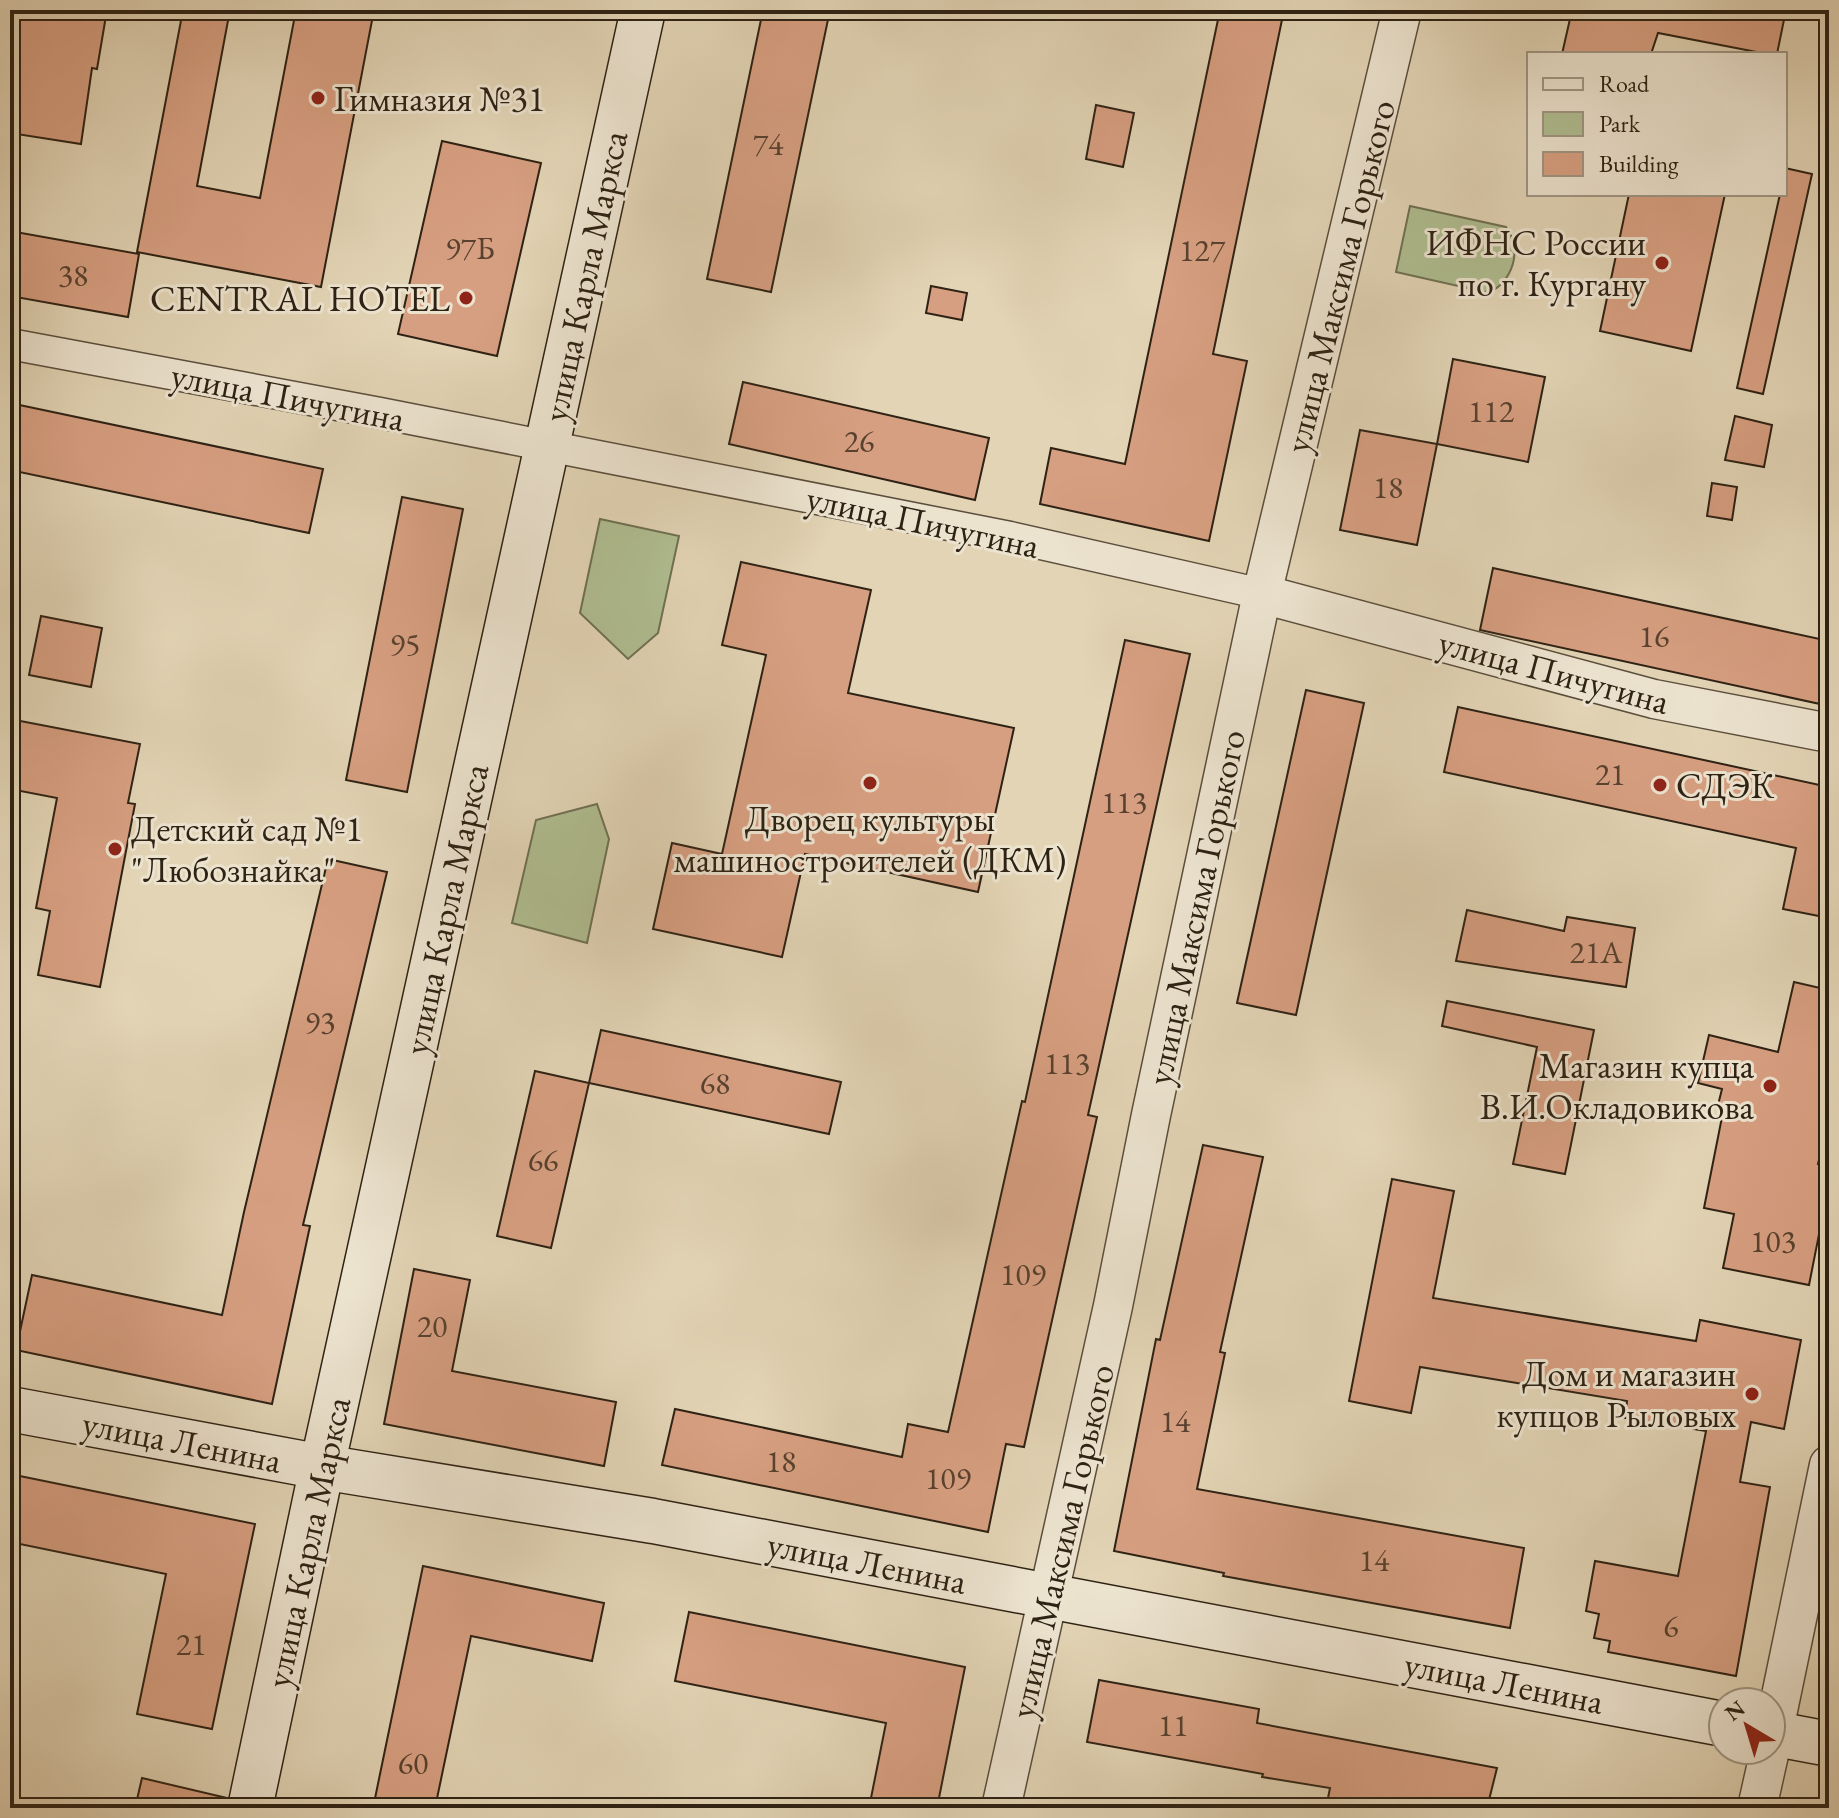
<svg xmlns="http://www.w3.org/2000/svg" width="1839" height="1818" viewBox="0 0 1839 1818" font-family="'EB Garamond',serif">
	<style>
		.green { fill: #afbd90; stroke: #6e7052; stroke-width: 2 }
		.building { fill: #d79f81; stroke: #2e2214; stroke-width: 2 }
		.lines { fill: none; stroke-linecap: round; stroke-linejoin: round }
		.minor-casing { stroke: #5b4e3c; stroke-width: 33 }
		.tertiary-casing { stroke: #5b4e3c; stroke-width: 41 }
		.secondary-casing { stroke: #2e2214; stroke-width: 47 }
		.minor { stroke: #ece3cf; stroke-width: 30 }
		.tertiary { stroke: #ece3cf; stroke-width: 38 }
		.secondary { stroke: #ece3cf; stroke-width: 44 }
		.poi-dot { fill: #8f2418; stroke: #ece3cf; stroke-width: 3 }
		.labels { text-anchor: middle; stroke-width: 6; stroke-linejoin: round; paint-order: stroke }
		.number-label { font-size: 32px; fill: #58412f }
		.poi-label { font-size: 36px; fill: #2e2214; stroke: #ece3cf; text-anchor: end }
		.street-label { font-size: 36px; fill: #2e2214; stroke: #ece3cf }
	</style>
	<rect width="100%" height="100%" fill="#e2d4b5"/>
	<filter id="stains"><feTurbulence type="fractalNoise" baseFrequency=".0025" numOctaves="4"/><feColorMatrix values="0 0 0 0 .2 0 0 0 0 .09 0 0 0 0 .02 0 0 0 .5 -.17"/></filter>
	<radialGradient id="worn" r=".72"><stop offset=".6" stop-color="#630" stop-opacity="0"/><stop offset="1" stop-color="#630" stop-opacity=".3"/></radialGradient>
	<g class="green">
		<path d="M1410,206L1506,227C1523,250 1513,280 1489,293L1396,272Z"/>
		<path d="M600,519L679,536L658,633L628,659L580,613Z"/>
		<path d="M597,804L609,839L587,943L512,923L536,820Z"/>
	</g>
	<g class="building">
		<path d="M10,10H107L97,69L92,68L81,144L10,133Z"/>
		<path d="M183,10H230L197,186L260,198L296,10H374L321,287L137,252Z"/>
		<path d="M763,10H830L771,292L707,279Z"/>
		<path d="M1220,10H1284L1213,354L1247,361L1209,541L1040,504L1051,448L1125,464Z"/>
		<path d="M1572,10H1786L1777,54H1767L1658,33L1651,54H1562Z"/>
		<path d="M1096,105L1134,113L1123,167L1086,159Z"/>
		<path d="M442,141L541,163L497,356L398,334Z"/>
		<path d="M1785,168L1812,174L1763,394L1737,388L1780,194H1785Z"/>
		<path d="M1629,194H1725L1691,351L1600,331Z"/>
		<path d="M10,231L139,254L128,317L10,296Z"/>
		<path d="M931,286L967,293L962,320L926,313Z"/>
		<path d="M1453,359L1545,377L1528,462L1437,444Z"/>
		<path d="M743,382L989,438L975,500L729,444Z"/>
		<path d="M10,403L323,469L309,533L10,470Z"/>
		<path d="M1735,416L1772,425L1764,467L1725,460Z"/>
		<path d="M1360,430L1437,444L1417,545L1340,530Z"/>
		<path d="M1712,483L1737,487L1732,520L1707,516Z"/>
		<path d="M402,497L463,509L407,792L346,780Z"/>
		<path d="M741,562L871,590L848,693L1014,728L978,892L805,854L782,957L653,929L672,843L722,854L766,655L722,645Z"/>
		<path d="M1493,568L1829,641V661L1820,704L1480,630Z"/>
		<path d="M41,616L102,628L91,687L29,675Z"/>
		<path d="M1125,640L1190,654L1088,1115L1097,1117L1024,1447L1006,1444L988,1532L662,1465L675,1409L902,1457L908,1424L948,1432L1022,1101L1025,1102Z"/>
		<path d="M1306,690L1364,703L1296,1015L1237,1003Z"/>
		<path d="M1458,707L1829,787V918L1783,909L1796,848L1444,772Z"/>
		<path d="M10,719L140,744L128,803L135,804L100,987L38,975L50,911L36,908L57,798L10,789Z"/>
		<path d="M328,859L387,872L303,1225L310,1226L272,1404L16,1350L32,1275L222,1315L244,1212Z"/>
		<path d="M1467,910L1564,931L1567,917L1635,928L1626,987L1456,961Z"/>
		<path d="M1794,982L1829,990V1119L1818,1164L1829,1166V1184L1809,1285L1723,1268L1734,1214L1704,1208L1724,1107L1718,1105L1722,1089L1698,1083L1709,1035L1778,1052Z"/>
		<path d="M1447,1001L1594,1030L1565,1174L1513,1164L1537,1047L1442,1026Z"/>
		<path d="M601,1030L841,1082L829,1134L589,1083Z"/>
		<path d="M535,1071L589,1083L551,1248L497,1236Z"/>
		<path d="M1203,1145L1263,1157L1220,1352L1225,1353L1197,1489L1524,1548L1510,1628L1223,1576L1224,1573L1114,1551L1156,1339L1160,1340Z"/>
		<path d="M1392,1179L1454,1191L1433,1298L1696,1341L1700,1320L1801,1340L1784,1429L1751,1422L1740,1482L1770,1487L1736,1676L1608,1652L1610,1641L1594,1638L1599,1614L1586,1611L1595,1561L1678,1576L1706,1431L1625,1418L1627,1401L1420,1367L1411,1413L1349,1401Z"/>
		<path d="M414,1269L470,1280L452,1371L616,1402L604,1466L384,1424Z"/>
		<path d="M10,1474L255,1524L212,1729L137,1714L166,1574L10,1542Z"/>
		<path d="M423,1566L604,1603L592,1661L471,1636L435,1808H373Z"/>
		<path d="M689,1612L965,1667L937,1808H869L886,1723L675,1681Z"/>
		<path d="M1099,1680L1259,1709L1257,1723L1497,1768L1487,1808H1326L1330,1788L1262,1777L1263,1774L1087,1742Z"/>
		<path d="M142,1778L227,1798L226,1808H135Z"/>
	</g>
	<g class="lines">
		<defs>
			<path id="minor" d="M10,344L380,413L1010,537L1262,594"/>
			<g id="tertiary">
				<path d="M1262,594L1654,699L1829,733"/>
				<path d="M1771,1744L1829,1465"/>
				<path d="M1001,1808L1113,1306L1151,1115L1262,594L1402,10"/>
				<path d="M1757,1808L1770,1750"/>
			</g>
			<g id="secondary">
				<path d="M10,1409L322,1467L653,1521L1723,1724"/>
				<path d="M1771,1733L1829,1744"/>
				<path d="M250,1808L322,1467L643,10"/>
			</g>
		</defs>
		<use href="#minor" class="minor-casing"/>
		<use href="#tertiary" class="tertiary-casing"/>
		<use href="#secondary" class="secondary-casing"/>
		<use href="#minor" class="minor"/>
		<use href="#tertiary" class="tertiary"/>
		<use href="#secondary" class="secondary"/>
	</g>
	<g class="poi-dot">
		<circle cx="318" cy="98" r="8"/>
		<circle cx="1662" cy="263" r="8"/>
		<circle cx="466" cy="298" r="8"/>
		<circle cx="870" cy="783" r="8"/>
		<circle cx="1660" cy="785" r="8"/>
		<circle cx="115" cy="849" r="8"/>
		<circle cx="1770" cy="1086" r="8"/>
		<circle cx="1752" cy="1394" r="8"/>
	</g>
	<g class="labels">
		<g class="number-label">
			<text x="768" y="155">74</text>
			<text x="470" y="259">97Б</text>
			<text x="1202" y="261">127</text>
			<text x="73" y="286">38</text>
			<text x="1491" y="422">112</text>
			<text x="859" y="452">26</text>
			<text x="1388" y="498">18</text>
			<text x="1654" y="647">16</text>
			<text x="405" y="655">95</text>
			<text x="1610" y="785">21</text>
			<text x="1124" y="813">113</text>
			<text x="1596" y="963">21А</text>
			<text x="320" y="1033">93</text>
			<text x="1067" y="1074">113</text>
			<text x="715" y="1094">68</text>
			<text x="543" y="1171">66</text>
			<text x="1773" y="1252">103</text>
			<text x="1023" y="1285">109</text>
			<text x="432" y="1337">20</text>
			<text x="1175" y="1432">14</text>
			<text x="781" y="1472">18</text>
			<text x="948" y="1489">109</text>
			<text x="1374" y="1571">14</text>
			<text x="1671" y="1637">6</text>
			<text x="191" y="1655">21</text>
			<text x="1173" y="1736">11</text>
			<text x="413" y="1774">60</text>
		</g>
		<g class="poi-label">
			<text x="334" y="111" text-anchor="start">Гимназия №31</text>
			<text x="1646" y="255">ИФНС России<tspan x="1646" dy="41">по г. Кургану</tspan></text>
			<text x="450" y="311">СENTRAL HOTEL</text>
			<text x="1676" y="798" text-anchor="start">СДЭК</text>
			<text x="870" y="831" text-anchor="middle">Дворец культуры<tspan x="870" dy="41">машиностроителей (ДКМ)</tspan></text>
			<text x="131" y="841" text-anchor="start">Детский cад №1<tspan x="131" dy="41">"Любознайка"</tspan></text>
			<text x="1754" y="1078">Магазин купца<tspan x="1754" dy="41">В.И.Окладовикова</tspan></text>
			<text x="1736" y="1386">Дом и магазин<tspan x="1736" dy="41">купцов Рыловых</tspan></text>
		</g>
		<g class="street-label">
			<text transform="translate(584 276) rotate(-78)" y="13">улица Карла Маркса</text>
			<text transform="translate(1339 276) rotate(-76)" y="13">улица Максима Горького</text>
			<text transform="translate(288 396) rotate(11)" y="13">улица Пичугина</text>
			<text transform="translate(923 521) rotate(12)" y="13">улица Пичугина</text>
			<text transform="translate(1554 671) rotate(15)" y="13">улица Пичугина</text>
			<text transform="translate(1195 907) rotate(-78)" y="13">улица Максима Горького</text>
			<text transform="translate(445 909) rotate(-78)" y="13">улица Карла Маркса</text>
			<text transform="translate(182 1441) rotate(11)" y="13">улица Ленина</text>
			<text transform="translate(1061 1541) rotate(-77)" y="13">улица Максима Горького</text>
			<text transform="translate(307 1542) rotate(-78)" y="13">улица Карла Маркса</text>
			<text transform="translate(867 1562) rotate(11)" y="13">улица Ленина</text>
			<text transform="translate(1504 1682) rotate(11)" y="13">улица Ленина</text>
		</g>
	</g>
	<rect width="1839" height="1818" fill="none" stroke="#e2d4b5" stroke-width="40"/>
	<rect x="12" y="12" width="1815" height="1794" fill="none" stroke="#2e2214" stroke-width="4"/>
	<rect x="20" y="20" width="1799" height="1778" fill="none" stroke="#2e2214" stroke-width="2"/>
	<rect x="1527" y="52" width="260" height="144" fill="#ece3cf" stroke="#a09684" stroke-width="2"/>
	<rect x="1543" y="78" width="40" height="12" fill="#ece3cf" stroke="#a09684" stroke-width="2"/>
	<text x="1599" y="92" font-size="24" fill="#2e2214">Road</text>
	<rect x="1543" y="112" width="40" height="24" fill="#afbd90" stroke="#a09684" stroke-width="2"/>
	<text x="1599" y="132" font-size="24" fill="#2e2214">Park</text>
	<rect x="1543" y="152" width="40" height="24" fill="#d79f81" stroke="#a09684" stroke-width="2"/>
	<text x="1599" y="172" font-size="24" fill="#2e2214">Building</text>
	<g transform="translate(1747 1726) rotate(322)"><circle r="38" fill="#ece3cf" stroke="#a09684" stroke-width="2"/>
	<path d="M0-6L14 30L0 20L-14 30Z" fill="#8f2418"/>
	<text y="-12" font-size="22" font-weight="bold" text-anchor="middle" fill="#2e2214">N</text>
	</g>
	<rect width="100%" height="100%" filter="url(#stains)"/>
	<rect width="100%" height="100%" fill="url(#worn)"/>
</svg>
